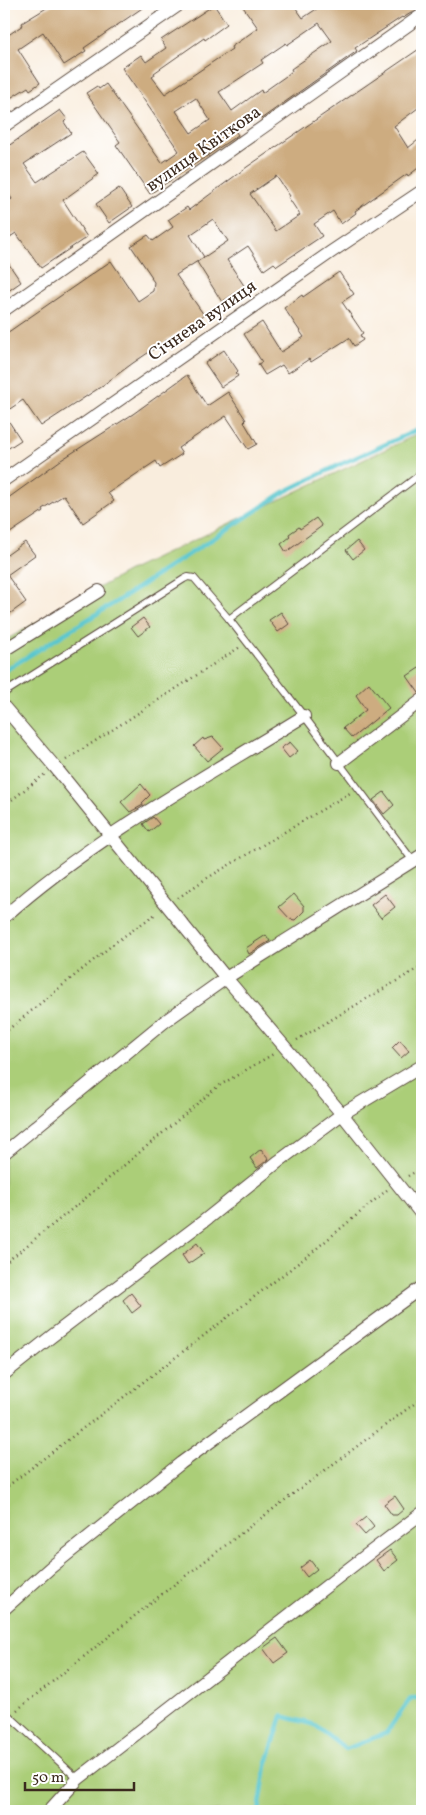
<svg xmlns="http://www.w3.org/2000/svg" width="426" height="1815" viewBox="0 0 426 1815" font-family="Vollkorn,serif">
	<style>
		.green { fill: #abce78; stroke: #737c4b }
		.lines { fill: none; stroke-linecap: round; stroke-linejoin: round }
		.stream { stroke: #59c6ce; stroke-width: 4.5 }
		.building { fill: #cdac80; fill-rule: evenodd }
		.lane-casing { stroke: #58473b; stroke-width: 8 }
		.street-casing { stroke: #58473b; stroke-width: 14 }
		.path { stroke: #58473b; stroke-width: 2.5; stroke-dasharray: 1 4; stroke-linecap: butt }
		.lane { stroke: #fff; stroke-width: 6 }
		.street { stroke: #fff; stroke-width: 12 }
		.labels { text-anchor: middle; stroke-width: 4; stroke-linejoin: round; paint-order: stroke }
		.street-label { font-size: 18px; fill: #3b2a1e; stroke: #fff }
	</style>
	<rect width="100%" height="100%" fill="#fff"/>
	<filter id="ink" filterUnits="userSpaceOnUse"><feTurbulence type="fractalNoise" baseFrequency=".02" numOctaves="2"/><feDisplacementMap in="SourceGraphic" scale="10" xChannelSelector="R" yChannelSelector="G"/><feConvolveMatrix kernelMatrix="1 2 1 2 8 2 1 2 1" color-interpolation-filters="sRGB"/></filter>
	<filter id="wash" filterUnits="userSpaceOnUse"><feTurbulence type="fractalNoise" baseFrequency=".0096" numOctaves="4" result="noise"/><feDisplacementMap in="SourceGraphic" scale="20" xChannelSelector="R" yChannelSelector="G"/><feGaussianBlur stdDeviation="1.12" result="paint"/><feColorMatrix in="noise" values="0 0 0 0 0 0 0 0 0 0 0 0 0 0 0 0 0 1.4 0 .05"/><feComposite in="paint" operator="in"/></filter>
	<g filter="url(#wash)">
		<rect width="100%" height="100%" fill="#f9eddd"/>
		<path class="green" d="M422,432V1811H4V641L127,572Z"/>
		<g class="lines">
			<g class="stream">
				<path d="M4,671L116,602L286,491L339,465L422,428"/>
				<path d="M259,1811L266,1766L282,1716L315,1725L346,1749L386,1733L411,1698H422"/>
			</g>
		</g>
		<g id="blocks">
			<g class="building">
				<path d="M53,4H148L84,48L86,51L64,65L43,32L18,49L40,83L30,90L28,87L4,102V38L23,25L22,23Z"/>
				<path d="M241,4H293L303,18L324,4H422V6L403,18L402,17L355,48L357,51L261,119L258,113L234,129L238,135L150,194L116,145L120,142L86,93L97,86L99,89L106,84L162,163L179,151L122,68L141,55L146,62L166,48L161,40L214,5L227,24L205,40L204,38L154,73L155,75L152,77L165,94L232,49L231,47L258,28ZM319,23L332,41L291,69L292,71L286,76L262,93L261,90L232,111L219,92L263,63L261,60L286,43L287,45ZM196,98L210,120L191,133L176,111Z"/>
				<path d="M422,47V105L394,126L408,148L422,137V165L408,176L407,174L355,211L356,213L341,224L333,211L314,224L322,236L277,266L274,263L264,270L248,246L227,260L245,287L222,302L197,262L228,241L213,219L190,235L204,257L176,275L204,315L133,363L99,388L41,426L23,400L4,413V335L111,261L138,301L153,291L154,282L151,278L152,277L131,246L148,235L153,241L173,227L168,220L187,207L189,210L247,167ZM276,176L290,196L288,197L300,215L276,231L250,194Z"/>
				<path d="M60,110L67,119L64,122L71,133L24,164L37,182L83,152L99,174L63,200L87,237L41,268L16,233L4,241V205L12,199L4,187V149Z"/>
				<path d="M119,188L132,207L109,223L96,204Z"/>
				<path d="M4,257L21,282L4,294Z"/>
				<path d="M339,272L354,294L342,302L363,333L360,335L363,340L354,346L349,338L311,362L309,359L288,373L282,365L265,375L258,364L262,362L244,334L262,322L281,352L304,337L284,308L302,295L303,297Z"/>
				<path d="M224,350L238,371L236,373L238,376L221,387L205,363Z"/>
				<path d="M187,375L207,406L228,392L246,420L244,422L257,444L248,449L226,416L178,448L182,454L160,468L156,461L108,493L114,501L83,523L64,495L42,509L43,511L10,533L4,523V501L61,460L133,414Z"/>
				<path d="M4,414L21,440L4,451Z"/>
				<path d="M316,518L322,526L286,552L281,544L290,537L289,534L299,527L300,529Z"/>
				<path d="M357,541L364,550L353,559L346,550Z"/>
				<path d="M25,542L35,555L7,575L26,602L4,618V557Z"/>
				<path d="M281,612L289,624L278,632L269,620Z"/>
				<path d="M143,618L150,627L138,636L131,627Z"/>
				<path d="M422,666V692L419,693L407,676Z"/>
				<path d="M369,683L389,708L352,738L343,728L366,710L356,695Z"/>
				<path d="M213,737L223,748L207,761L194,746L203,738L204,740Z"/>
				<path d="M290,742L298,751L289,758L281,748Z"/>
				<path d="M141,784L150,795L142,803L143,805L130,812L121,802Z"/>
				<path d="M384,792L394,805L384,814L373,800Z"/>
				<path d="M153,817L159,824L149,832L143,824Z"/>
				<path d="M294,894L304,906V911L295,920L290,919L279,907Z"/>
				<path d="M385,894L395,907L381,918L371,905Z"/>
				<path d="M266,935L270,941L249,954L246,948Z"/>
				<path d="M400,1040L409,1051L401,1058L392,1048Z"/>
				<path d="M261,1149L269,1159L257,1168L250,1158Z"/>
				<path d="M197,1243L204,1253L188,1264L182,1255Z"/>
				<path d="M131,1293L141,1306L132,1313L123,1300Z"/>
				<path d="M395,1496L404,1509L397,1515H392L384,1504Z"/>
				<path d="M366,1517L374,1527L365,1535L356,1525Z"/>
				<path d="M390,1550L398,1560L384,1571L376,1560Z"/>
				<path d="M310,1560L317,1569L307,1577L300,1568Z"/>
				<path d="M277,1638L288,1653L274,1663L263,1648Z"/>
			</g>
		</g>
	</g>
	<g filter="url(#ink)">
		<use href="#blocks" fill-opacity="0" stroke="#58473b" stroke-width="1"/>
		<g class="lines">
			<defs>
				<g id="lane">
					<path d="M229,619L422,473"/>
					<path d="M4,693L184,579L188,577L194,578L229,619L304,716L413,861"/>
					<path d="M4,1711L78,1779"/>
				</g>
				<g id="street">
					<path d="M4,126L180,4"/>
					<path d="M4,310L422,15"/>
					<path d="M4,480L331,252L422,191"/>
					<path d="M4,650L99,591"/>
					<path d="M4,707L55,767L226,978L342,1114L422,1215"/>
					<path d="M339,763L422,700"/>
					<path d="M4,917C94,837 202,779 304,716"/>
					<path d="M4,1153L164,1022L226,978L422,855"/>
					<path d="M4,1374L52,1336L204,1221L279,1161L342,1114L422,1066"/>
					<path d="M4,1609L50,1568L181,1463L422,1287"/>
					<path d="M49,1811L78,1779L364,1557L422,1513"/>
				</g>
			</defs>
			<use href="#lane" class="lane-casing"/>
			<use href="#street" class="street-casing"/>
			<g class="path">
				<path d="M66,760L240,647"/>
				<path d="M4,806L45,774"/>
				<path d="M178,898L204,880L350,793"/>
				<path d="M4,1033L116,942L157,913"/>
				<path d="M297,1040L422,966"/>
				<path d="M408,1176L422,1168"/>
				<path d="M4,1264L82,1201L217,1087L275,1053"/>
				<path d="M4,1489L310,1254L387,1190"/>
				<path d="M17,1710L171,1587L285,1500L422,1398"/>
			</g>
			<use href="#lane" class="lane"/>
			<use href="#street" class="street"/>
		</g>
	</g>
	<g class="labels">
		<g class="street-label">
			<text transform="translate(203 148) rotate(-35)" y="6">вулиця Квіткова</text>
			<text transform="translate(202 320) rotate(-35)" y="6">Січнева вулиця</text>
		</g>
	</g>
	<rect width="426" height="1815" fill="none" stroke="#fff" stroke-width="20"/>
	<path d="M25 1782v8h109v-8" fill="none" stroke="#3b2a1e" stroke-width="2.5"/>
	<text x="32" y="1782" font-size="15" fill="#3b2a1e" stroke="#ffffff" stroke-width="4" paint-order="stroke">50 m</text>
</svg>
